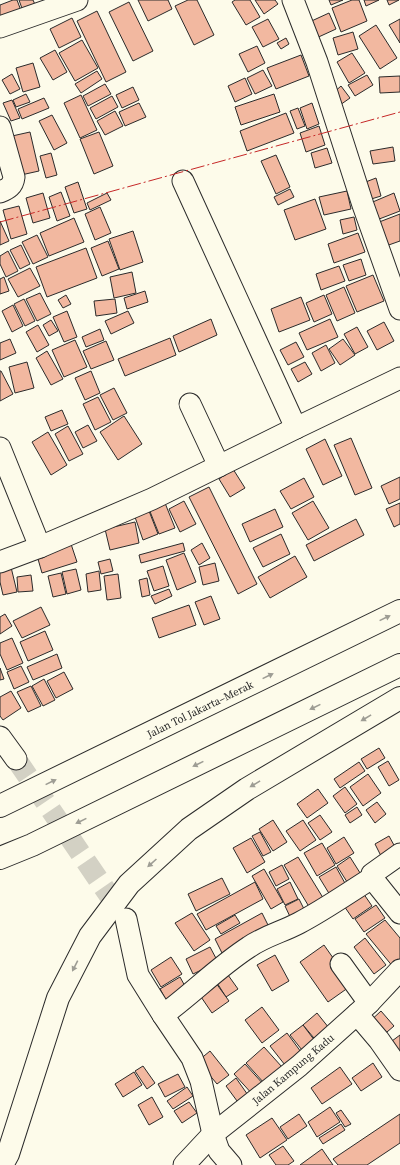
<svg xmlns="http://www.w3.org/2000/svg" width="400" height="1165" viewBox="0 0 400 1165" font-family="'Source Serif 4',serif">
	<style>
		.building { fill: #f2b8a0; stroke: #2b2b2b }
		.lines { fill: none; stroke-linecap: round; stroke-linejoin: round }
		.minor-tunnel { stroke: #d3d1c4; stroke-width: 21; stroke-dasharray: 21 10; stroke-linecap: butt }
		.minor-casing { stroke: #2b2b2b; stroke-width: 23 }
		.highway-casing { stroke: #2b2b2b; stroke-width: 24 }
		.minor { stroke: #fdfbea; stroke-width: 21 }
		.highway { stroke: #fdfbea; stroke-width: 22 }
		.power { stroke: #c62828; stroke-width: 1; stroke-dasharray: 14 3 2 3; stroke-linecap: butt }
		.oneway { fill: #9e9d94 }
		.labels { text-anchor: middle; stroke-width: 3; stroke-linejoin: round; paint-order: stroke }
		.street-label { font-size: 11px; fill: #2b2b2b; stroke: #fdfbea }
	</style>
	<rect width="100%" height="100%" fill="#fdfbea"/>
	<g class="building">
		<path d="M13,0H17L23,16L0,18V5Z"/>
		<path d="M19,0H33L37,9L24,14Z"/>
		<path d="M138,0H168L172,9L148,21Z"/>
		<path d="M188,0H197L214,35L194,45L175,6Z"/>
		<path d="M235,0H250L260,17L246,25L232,2Z"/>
		<path d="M255,0H275L278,4L264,14Z"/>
		<path d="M329,0H343L331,5Z"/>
		<path d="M352,0H359L367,21L341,32L332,8Z"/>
		<path d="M364,0H379L366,6Z"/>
		<path d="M387,0H399L389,5Z"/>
		<path d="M129,2L153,51L133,61L109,12Z"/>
		<path d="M97,11L126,72L106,82L77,21Z"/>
		<path d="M329,13L336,29L312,40L305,24Z"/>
		<path d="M72,18L81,37L59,48L50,29Z"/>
		<path d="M268,19L279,39L263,47L252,27Z"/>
		<path d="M400,19V43L389,25Z"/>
		<path d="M376,25L397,58L380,69L359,36Z"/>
		<path d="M353,32L358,49L338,55L333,38Z"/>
		<path d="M286,38L289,44L281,49L277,43Z"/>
		<path d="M82,40L98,68L75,81L59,53Z"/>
		<path d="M257,46L265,63L248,72L239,54Z"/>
		<path d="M55,50L67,72L53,80L40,58Z"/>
		<path d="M352,53L365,73L349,83L337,62Z"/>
		<path d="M301,55L309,76L276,89L267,68Z"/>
		<path d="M33,63L40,87L23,92L16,68Z"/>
		<path d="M263,70L272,86L255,94L247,78Z"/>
		<path d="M97,71L102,79L81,93L75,84Z"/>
		<path d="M12,74L20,89L10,94L2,80Z"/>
		<path d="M367,75L373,85L355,96L348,85Z"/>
		<path d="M400,76V92L380,93L379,77Z"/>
		<path d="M245,78L252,94L235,102L228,86Z"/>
		<path d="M105,84L111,94L88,106L83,96Z"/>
		<path d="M341,86L350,98L340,105L332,94Z"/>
		<path d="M133,87L139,100L122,108L116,95Z"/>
		<path d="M26,94L30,102L16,107L13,100Z"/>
		<path d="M274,94L280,112L241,125L235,107Z"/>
		<path d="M81,95L97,130L80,138L64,103Z"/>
		<path d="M112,96L118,107L96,119L90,108Z"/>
		<path d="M44,98L49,108L22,119L18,109Z"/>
		<path d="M12,100L20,118L11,121L3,103Z"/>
		<path d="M139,103L146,117L125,126L119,112Z"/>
		<path d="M312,103L319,124L307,129L300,108Z"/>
		<path d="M298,108L305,126L297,129L290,111Z"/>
		<path d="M115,111L123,126L105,135L97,121Z"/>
		<path d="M286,113L294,133L247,151L240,131Z"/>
		<path d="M52,115L67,143L54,150L39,121Z"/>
		<path d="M319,126L325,145L306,152L300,133Z"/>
		<path d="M30,132L39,171L21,175L12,136Z"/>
		<path d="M99,132L113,166L94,174L80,139Z"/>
		<path d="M393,147L395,161L373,164L370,151Z"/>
		<path d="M327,148L332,163L315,168L311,153Z"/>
		<path d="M51,153L57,175L46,178L40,156Z"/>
		<path d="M276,155L290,187L276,194L261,161Z"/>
		<path d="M376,178L381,196L368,200L363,183Z"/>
		<path d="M78,182L87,209L74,213L65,187Z"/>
		<path d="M290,189L294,197L278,205L274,197Z"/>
		<path d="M347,191L351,209L324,215L319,197Z"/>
		<path d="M61,192L70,216L57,221L49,197Z"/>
		<path d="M43,193L50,218L33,223L26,198Z"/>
		<path d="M107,193L111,200L90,210L87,203Z"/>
		<path d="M394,193L400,211L374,221L368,204Z"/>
		<path d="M315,199L326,229L295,240L284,210Z"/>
		<path d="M19,206L27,234L11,239L3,210Z"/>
		<path d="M100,207L111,233L95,240L85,214Z"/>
		<path d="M400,214V241L383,247L374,224Z"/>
		<path d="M354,217L357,230L343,234L340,220Z"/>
		<path d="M74,218L84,242L49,256L40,233Z"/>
		<path d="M0,221L9,241L0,245Z"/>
		<path d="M133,231L143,262L120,270L109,239Z"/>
		<path d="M358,233L365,252L334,263L328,244Z"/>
		<path d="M37,235L48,257L33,264L22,242Z"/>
		<path d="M108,241L119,269L102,276L91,248Z"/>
		<path d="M21,245L30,264L20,269L10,250Z"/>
		<path d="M86,248L97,278L47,297L36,267Z"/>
		<path d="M8,251L18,271L6,277L0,264V256Z"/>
		<path d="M361,259L366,275L349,281L343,265Z"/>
		<path d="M339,266L345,281L321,290L316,274Z"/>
		<path d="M30,268L40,286L18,297L8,279Z"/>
		<path d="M132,272L136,293L114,298L110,277Z"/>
		<path d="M373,275L384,301L357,312L346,286Z"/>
		<path d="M4,277L9,291L0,294V279Z"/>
		<path d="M344,287L355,313L337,321L326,295Z"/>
		<path d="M145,291L148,302L127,309L124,298Z"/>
		<path d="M40,293L51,314L37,321L26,299Z"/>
		<path d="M66,295L71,304L63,308L58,300Z"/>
		<path d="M324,295L332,314L314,322L306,303Z"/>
		<path d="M301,297L310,320L279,332L271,309Z"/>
		<path d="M24,299L35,321L25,326L14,304Z"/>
		<path d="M115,299L117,313L96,316L94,301Z"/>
		<path d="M13,305L23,326L12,332L2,311Z"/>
		<path d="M67,311L77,337L64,342L53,317Z"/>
		<path d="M128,311L134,323L111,334L105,321Z"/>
		<path d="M211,319L217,335L179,352L173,336Z"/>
		<path d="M330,319L338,337L307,350L299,333Z"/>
		<path d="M51,320L58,331L49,336L43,325Z"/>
		<path d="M384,322L394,341L377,350L367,331Z"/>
		<path d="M38,325L49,345L37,352L26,332Z"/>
		<path d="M357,327L368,347L355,354L344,334Z"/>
		<path d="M100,329L104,340L86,347L82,337Z"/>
		<path d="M170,338L176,355L125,376L118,359Z"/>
		<path d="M10,339L16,353L0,360V343Z"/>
		<path d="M343,339L355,355L340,365L329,349Z"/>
		<path d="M75,340L87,367L64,377L52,350Z"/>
		<path d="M106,341L114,360L91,369L83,351Z"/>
		<path d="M296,342L304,357L288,365L280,350Z"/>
		<path d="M326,345L335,363L321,371L312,353Z"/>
		<path d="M47,351L63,379L51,385L36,358Z"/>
		<path d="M27,362L34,388L15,393L9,367Z"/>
		<path d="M305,362L312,374L298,382L291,369Z"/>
		<path d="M0,371H1L13,394L0,401Z"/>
		<path d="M91,371L100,393L85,400L75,378Z"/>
		<path d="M114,388L127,413L113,420L100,395Z"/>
		<path d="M98,397L111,422L95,430L83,404Z"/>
		<path d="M62,410L68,424L51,431L45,417Z"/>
		<path d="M124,416L142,444L118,460L100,432Z"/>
		<path d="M88,425L97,441L83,448L75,432Z"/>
		<path d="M68,426L83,454L69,461L55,434Z"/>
		<path d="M48,432L67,465L51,475L32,442Z"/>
		<path d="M351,438L372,488L355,495L334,445Z"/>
		<path d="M325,439L342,476L323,485L306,449Z"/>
		<path d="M233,469L245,488L230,497L219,479Z"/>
		<path d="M400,477V499L389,504L381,486Z"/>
		<path d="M304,478L314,497L291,509L280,491Z"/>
		<path d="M209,487L257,584L238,594L189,497Z"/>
		<path d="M184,501L196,524L180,532L169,509Z"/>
		<path d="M313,501L329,528L308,540L292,513Z"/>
		<path d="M165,503L175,528L159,534L149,509Z"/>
		<path d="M400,503V524L394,527L386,509Z"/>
		<path d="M275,509L283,527L250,542L242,524Z"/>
		<path d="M149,511L158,534L143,540L135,517Z"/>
		<path d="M356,519L364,535L314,561L306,545Z"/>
		<path d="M135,522L139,543L110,550L105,529Z"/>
		<path d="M281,534L290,554L263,567L253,548Z"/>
		<path d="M70,541L77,562L42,573L36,552Z"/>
		<path d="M183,543L185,551L141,563L139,555Z"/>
		<path d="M202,543L210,558L199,565L191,550Z"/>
		<path d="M184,553L196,582L177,590L166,560Z"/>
		<path d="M295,556L307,577L270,598L258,577Z"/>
		<path d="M110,559L113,571L101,574L98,562Z"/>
		<path d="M10,563L17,592L3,595L0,582V566Z"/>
		<path d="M215,563L219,581L203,585L199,567Z"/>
		<path d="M163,566L169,586L154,591L147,571Z"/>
		<path d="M76,569L81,590L67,594L62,572Z"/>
		<path d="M99,571L101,590L88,592L86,574Z"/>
		<path d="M61,573L66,594L53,597L48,576Z"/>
		<path d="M118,574L121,598L107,600L104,576Z"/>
		<path d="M31,575L33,591L18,592L17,577Z"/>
		<path d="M147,578L150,595L142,597L139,580Z"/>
		<path d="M169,589L172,596L155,604L151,596Z"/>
		<path d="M211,596L220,619L204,625L195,602Z"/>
		<path d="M189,605L196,625L159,638L152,618Z"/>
		<path d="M41,607L50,625L22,638L13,621Z"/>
		<path d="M5,614L12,626L0,634V617Z"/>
		<path d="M45,631L53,650L28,661L20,642Z"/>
		<path d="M12,638L23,663L7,670L0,654V643Z"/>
		<path d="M57,654L62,668L33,680L27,667Z"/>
		<path d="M21,666L29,682L14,689L7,672Z"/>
		<path d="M0,668L4,679L0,680Z"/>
		<path d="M64,672L73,689L56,698L47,681Z"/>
		<path d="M44,679L55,700L43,706L32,686Z"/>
		<path d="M31,686L41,706L28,712L17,692Z"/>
		<path d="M11,691L21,708L3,720L0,716V697Z"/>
		<path d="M379,748L385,758L367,769L361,759Z"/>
		<path d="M388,761L399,780L389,786L378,767Z"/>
		<path d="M359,762L365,771L340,788L334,779Z"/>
		<path d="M368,774L381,793L363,806L350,787Z"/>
		<path d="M345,787L357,804L345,813L333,796Z"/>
		<path d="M318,789L328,803L307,818L297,804Z"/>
		<path d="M377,802L386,814L375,823L366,810Z"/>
		<path d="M357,807L362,815L350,823L345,815Z"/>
		<path d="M320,815L332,832L320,840L308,823Z"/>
		<path d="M273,820L287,842L273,851L259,829Z"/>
		<path d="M303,820L316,840L300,851L286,831Z"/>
		<path d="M260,832L271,852L263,856L252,836Z"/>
		<path d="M389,836L395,847L381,856L375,844Z"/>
		<path d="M344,837L354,853L336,864L327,848Z"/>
		<path d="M251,838L265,862L247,873L233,848Z"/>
		<path d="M322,843L335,865L317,876L304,853Z"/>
		<path d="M298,857L325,901L311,910L284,865Z"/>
		<path d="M350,857L362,876L349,885L337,866Z"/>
		<path d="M282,865L289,879L276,886L269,872Z"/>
		<path d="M336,867L346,885L330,895L319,877Z"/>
		<path d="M264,869L283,902L271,909L252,876Z"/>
		<path d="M222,878L230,894L196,911L188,894Z"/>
		<path d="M255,882L263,899L206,930L197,914Z"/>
		<path d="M290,882L298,899L285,905L277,889Z"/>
		<path d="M361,890L372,906L353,919L342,903Z"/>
		<path d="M299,899L307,915L293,923L285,906Z"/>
		<path d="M376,905L385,918L364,932L355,919Z"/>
		<path d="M192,913L210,940L194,951L175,923Z"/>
		<path d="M262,913L269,927L222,953L215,939Z"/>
		<path d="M235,915L240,923L221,934L216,926Z"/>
		<path d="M385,920L400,938V963L394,968L366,934Z"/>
		<path d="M365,938L386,965L374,974L354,947Z"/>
		<path d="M324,945L352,985L328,1002L300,962Z"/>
		<path d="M210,947L218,962L193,974L186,959Z"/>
		<path d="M275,955L289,981L272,991L257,965Z"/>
		<path d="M171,957L182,974L161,987L151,970Z"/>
		<path d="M223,968L238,989L226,997L212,975Z"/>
		<path d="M180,977L186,988L166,1000L160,989Z"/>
		<path d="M213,979L229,1001L212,1013L197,991Z"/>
		<path d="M262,1007L279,1030L262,1043L245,1020Z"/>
		<path d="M381,1011L394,1026L380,1038L368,1023Z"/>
		<path d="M317,1013L333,1033L319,1044L303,1025Z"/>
		<path d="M303,1025L318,1045L306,1055L290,1035Z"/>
		<path d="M287,1033L301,1052L285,1065L270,1046Z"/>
		<path d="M400,1035V1057L388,1044Z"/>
		<path d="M264,1047L282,1067L264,1083L246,1063Z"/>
		<path d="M210,1051L229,1075L217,1084L198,1061Z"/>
		<path d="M373,1063L382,1077L361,1091L352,1078Z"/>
		<path d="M245,1064L265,1086L254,1096L234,1074Z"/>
		<path d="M143,1066L155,1083L147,1089L135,1071Z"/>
		<path d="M340,1067L352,1084L322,1104L311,1088Z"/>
		<path d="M134,1072L142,1085L123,1097L115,1084Z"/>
		<path d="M178,1074L185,1087L165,1097L158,1084Z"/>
		<path d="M236,1078L250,1098L240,1105L226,1086Z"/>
		<path d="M187,1087L193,1096L173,1109L167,1101Z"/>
		<path d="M152,1097L163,1117L149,1125L138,1105Z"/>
		<path d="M189,1102L197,1113L182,1123L174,1111Z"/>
		<path d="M330,1107L340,1122L317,1137L308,1122Z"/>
		<path d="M341,1110L351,1124L345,1127L336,1113Z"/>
		<path d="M299,1114L307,1126L288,1139L280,1127Z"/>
		<path d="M400,1114V1143L367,1165H338L333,1159Z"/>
		<path d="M272,1118L287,1140L260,1158L246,1135Z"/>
		<path d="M341,1124L345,1130L323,1144L319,1138Z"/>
		<path d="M283,1146L294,1161L288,1165H276L269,1155Z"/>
		<path d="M322,1149L333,1165H300Z"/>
	</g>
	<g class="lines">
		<path class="minor-tunnel" d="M16,759L124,917"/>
		<defs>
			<g id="minor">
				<path d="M293,0L317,62L363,205L400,309"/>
				<path d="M0,27L77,0"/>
				<path d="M0,127L14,177C13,186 8,189 0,192"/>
				<path d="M183,181L296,428"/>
				<path d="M190,404L219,466"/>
				<path d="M0,448L40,547"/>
				<path d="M0,562L40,547L152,499L296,428L400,378"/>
				<path d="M0,737L16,759"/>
				<path d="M372,878L400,913"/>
				<path d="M126,919L138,975L163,1015L192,1058L201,1081L213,1134L219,1151L231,1165"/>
				<path d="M341,964L369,1003"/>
				<path d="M357,1014L379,1040L400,1070"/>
				<path d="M163,1015C192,994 218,967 249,947C265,936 282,932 299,923C324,910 348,893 372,878V874L400,854"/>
				<path d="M184,1165L213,1134L299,1066L357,1014L369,1003L400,970"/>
			</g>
			<g id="highway">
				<path d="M0,806L400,611"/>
				<path d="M0,858L32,845L400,665"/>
				<path d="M2,1165L8,1154L58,998L90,936L129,884L189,829L247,789L400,698"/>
			</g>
		</defs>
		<use href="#minor" class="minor-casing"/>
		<use href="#highway" class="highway-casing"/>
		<use href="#minor" class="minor"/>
		<use href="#highway" class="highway"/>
		<path class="power" d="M0,222L400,112"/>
	</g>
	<defs><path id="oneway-solid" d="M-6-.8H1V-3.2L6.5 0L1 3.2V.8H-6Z"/></defs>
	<g class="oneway">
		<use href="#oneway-solid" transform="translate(385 618) rotate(-26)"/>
		<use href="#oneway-solid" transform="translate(268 676) rotate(-26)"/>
		<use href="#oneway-solid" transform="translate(315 707) rotate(154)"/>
		<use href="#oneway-solid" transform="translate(366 718) rotate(149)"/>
		<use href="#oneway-solid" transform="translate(198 764) rotate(154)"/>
		<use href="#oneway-solid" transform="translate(51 782) rotate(-26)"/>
		<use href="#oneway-solid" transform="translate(255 784) rotate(149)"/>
		<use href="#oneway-solid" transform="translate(81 821) rotate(154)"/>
		<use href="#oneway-solid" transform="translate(152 863) rotate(138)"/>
		<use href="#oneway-solid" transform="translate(75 966) rotate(117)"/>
	</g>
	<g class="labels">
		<g class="street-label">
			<text transform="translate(200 709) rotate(-26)" y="4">Jalan Tol Jakarta–Merak</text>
			<text transform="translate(293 1069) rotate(-40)" y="4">Jalan Kampung Kadu</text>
		</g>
	</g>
</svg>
